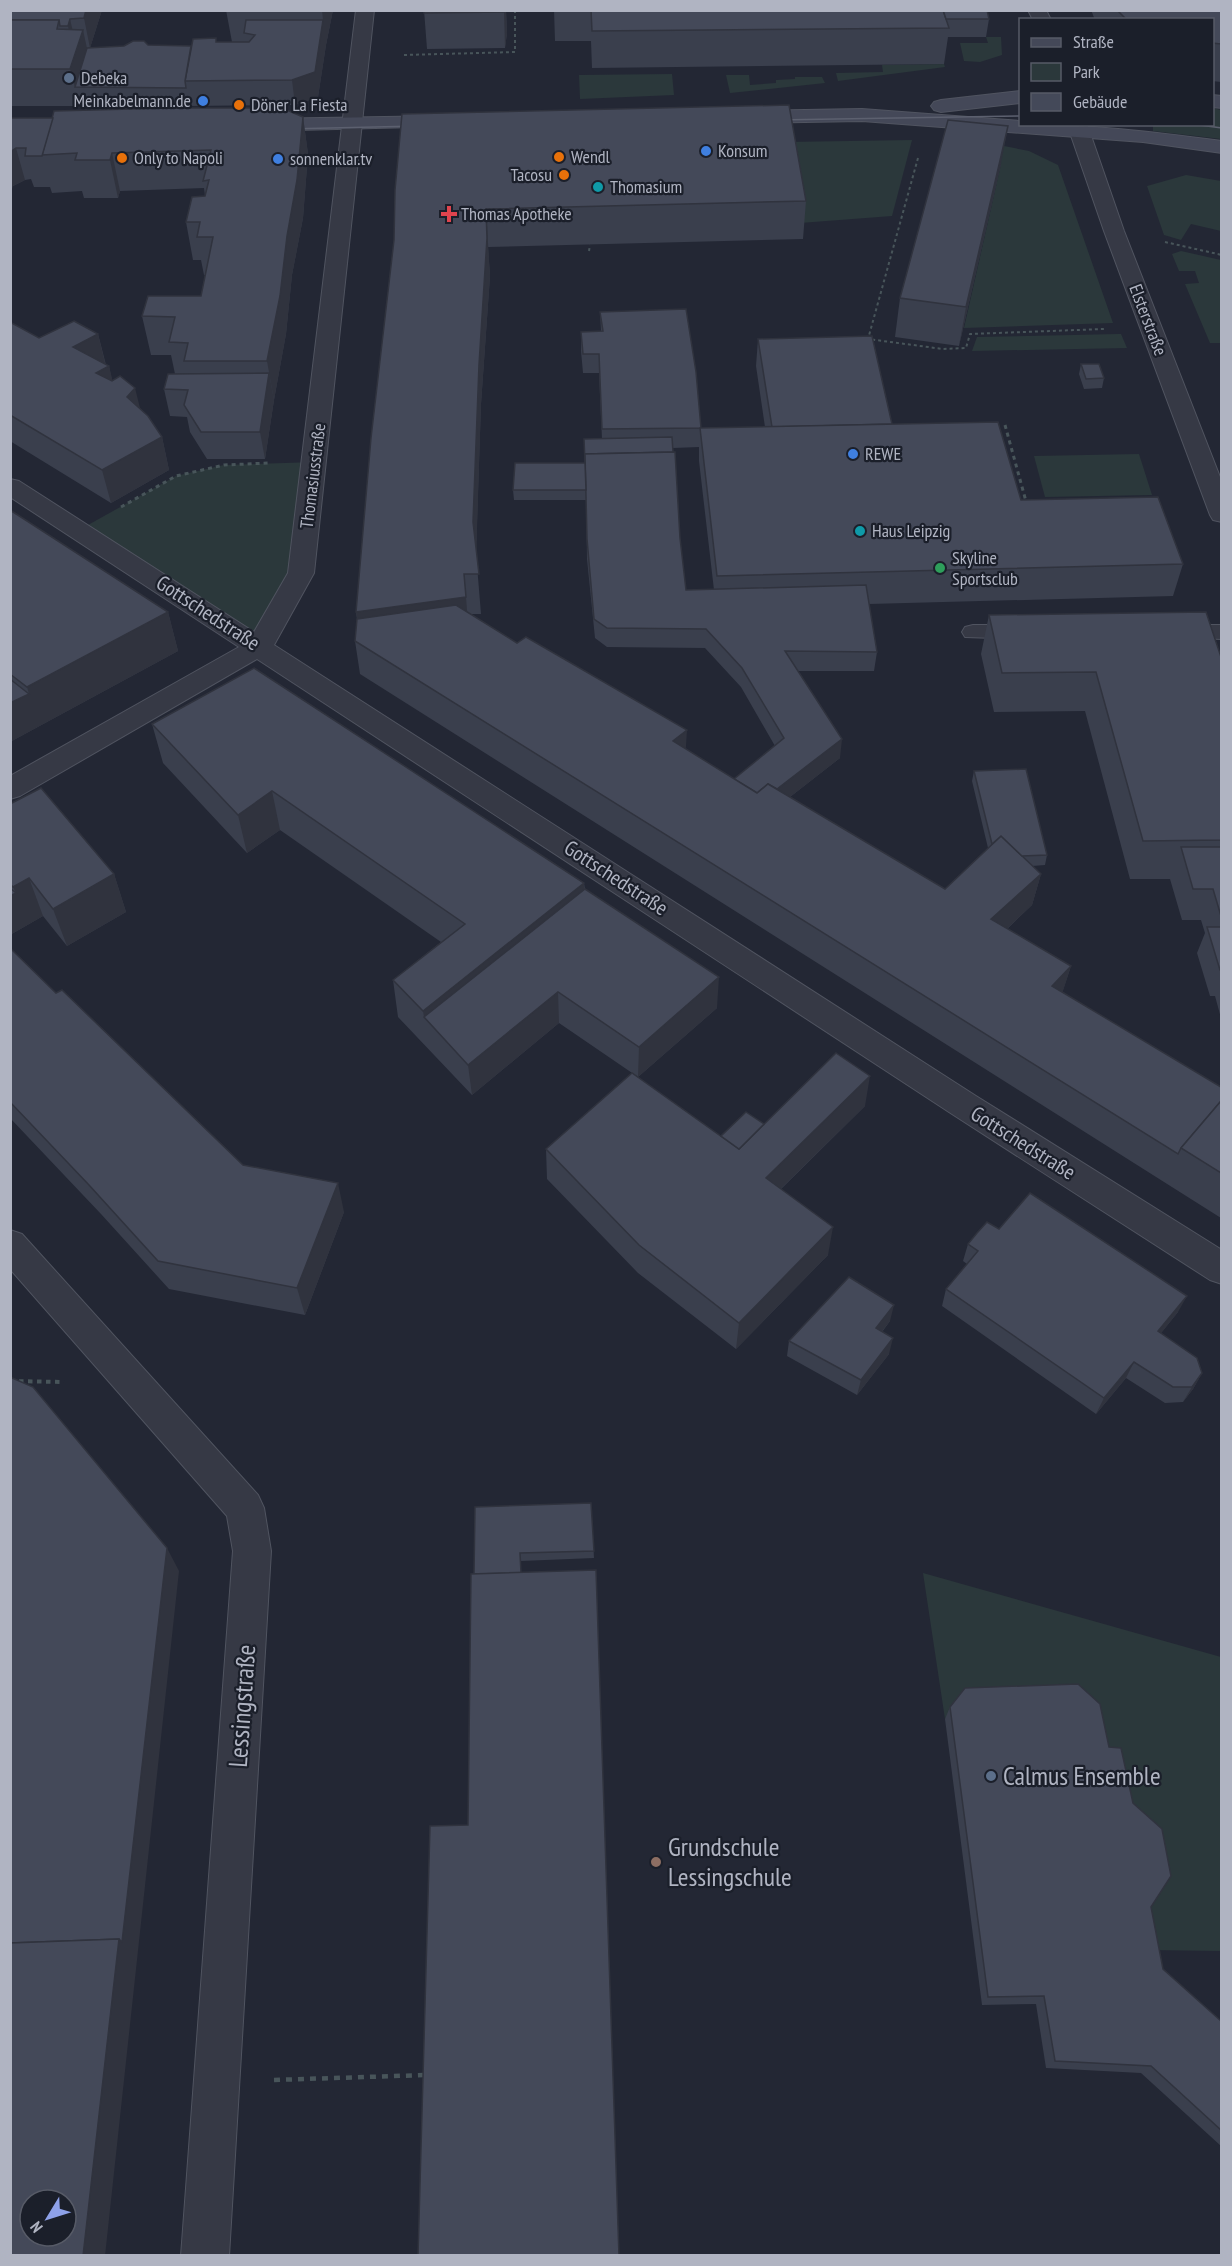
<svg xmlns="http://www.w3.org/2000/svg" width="1232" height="2266" viewBox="0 0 1232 2266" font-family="'PT Sans Narrow',sans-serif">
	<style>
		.green { fill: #2b383b }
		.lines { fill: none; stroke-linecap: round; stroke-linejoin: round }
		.lane-casing { stroke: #505460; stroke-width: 2 }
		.street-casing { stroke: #505460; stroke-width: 2 }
		.secondary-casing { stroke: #505460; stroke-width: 2 }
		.path-far3 { stroke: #48555a; stroke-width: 2; stroke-dasharray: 3 3; stroke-linecap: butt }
		.path-far2 { stroke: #48555a; stroke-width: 3; stroke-dasharray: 4 4; stroke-linecap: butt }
		.path-far1 { stroke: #48555a; stroke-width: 4; stroke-dasharray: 4.5 4.5; stroke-linecap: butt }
		.path { stroke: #48555a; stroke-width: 4.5; stroke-dasharray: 6 6; stroke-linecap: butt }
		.lane { fill: #363945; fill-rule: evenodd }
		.street { fill: #363945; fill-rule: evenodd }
		.secondary { fill: #444858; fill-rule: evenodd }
		.tram { stroke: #5c606f; stroke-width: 1.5 }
		.wall { fill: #3a3f4d; fill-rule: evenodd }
		.shaded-wall { fill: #30333e }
		.building { fill: #444959; stroke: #30333e; stroke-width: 1.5; fill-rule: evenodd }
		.service-dot { fill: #5c6f8a; stroke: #1b1f2a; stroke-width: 2 }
		.shop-dot { fill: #3f7fe0; stroke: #1b1f2a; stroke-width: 2 }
		.food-dot { fill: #e8710a; stroke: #1b1f2a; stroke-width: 2 }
		.culture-dot { fill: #0f9aa8; stroke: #1b1f2a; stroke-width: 2 }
		.health-dot { fill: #e0444e; stroke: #1b1f2a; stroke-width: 2 }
		.leisure-dot { fill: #2e9e5b; stroke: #1b1f2a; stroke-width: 2 }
		.education-dot { fill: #8d6e63; stroke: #1b1f2a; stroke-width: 2 }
		.labels { text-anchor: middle; stroke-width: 4.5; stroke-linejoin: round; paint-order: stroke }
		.far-poi-label { font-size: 18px; fill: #b0b4c2; stroke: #1b1f2a; text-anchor: start }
		.far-street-label { font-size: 18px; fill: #b0b4c2; stroke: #1b1f2a }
		.street-label { font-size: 21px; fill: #b0b4c2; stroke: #1b1f2a }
		.near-street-label { font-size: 26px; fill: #b0b4c2; stroke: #1b1f2a }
		.near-poi-label { font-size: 26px; fill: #b0b4c2; stroke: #1b1f2a; text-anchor: start }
	</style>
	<rect width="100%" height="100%" fill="#232734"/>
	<g class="green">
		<path d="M986,37H1001L1002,55L980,62L964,61L960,43H988Z"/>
		<path d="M944,64L945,67L838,81L836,73L883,72L882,65Z"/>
		<path d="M672,74L674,95L580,99L579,75Z"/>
		<path d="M726,75H749L750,85L776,83V80L795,79V77H822L825,83L730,93Z"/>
		<path d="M1213,108L1221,110V139L1153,131V125L1212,124Z"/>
		<path d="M912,140L892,216L800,223L786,142Z"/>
		<path d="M989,143L1029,151L1058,165L1113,323L964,328L1001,164Z"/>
		<path d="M1186,175L1221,181V231L1191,224L1181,240L1164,235L1147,186Z"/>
		<path d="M1181,251L1221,260V343H1210L1185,284L1199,283L1195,271H1179L1172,254Z"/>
		<path d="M1118,334H1121L1127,348L972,351L977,337Z"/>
		<path d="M1139,454L1152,495L1045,497L1034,456Z"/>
		<path d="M315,462L301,573L260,646L79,530L176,476L224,465Z"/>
		<path d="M923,1573L1221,1657V1951L1148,1950L960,1700L945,1719Z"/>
	</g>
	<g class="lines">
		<defs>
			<g id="lane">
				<path d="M973,625H1022L1030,627L1033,632L1030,637L1022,639L965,637L962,632L965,627Z"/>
				<path d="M1178,625H1222V639L1170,637L1167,632L1170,627Z"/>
			</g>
			<g id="street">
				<path d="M356,10H374L314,573L274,645L976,1096L1222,1250V1284L1210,1280L952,1114L257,659L20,796L10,799V776L239,647L10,497V479L19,481L254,632L288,573Z"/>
				<path d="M1028,10H1046L1051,20H1033Z"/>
				<path d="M1067,124H1087L1124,231L1222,482V522L1213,520L1210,515L1104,231Z"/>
				<path d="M10,1230L22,1234L258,1495L264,1508L271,1551L229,2256H181L233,1551L227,1516L10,1269Z"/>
			</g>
			<g id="secondary">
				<path d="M1020,91V103L941,112L934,110L931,106L934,102L941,100Z"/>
				<path d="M1212,95L1222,96V108L1212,107Z"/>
				<path d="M862,109L1020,121V124C1088,124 1154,132 1222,141V153L1143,142L862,121L747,123L740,121L737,117L740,113L747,111Z"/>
				<path d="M447,116L454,118L457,122L454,126L258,131L251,129L248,125L251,121L258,119Z"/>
			</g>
		</defs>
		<use href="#lane" class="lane-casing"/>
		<use href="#street" class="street-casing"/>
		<use href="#secondary" class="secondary-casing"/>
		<g class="path-far3">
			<path d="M404,55L515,52V10"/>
			<path d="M918,158L868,339L943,349L966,348L970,334L1104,329"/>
			<path d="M1165,242L1222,255"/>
			<path d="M589,251L590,245"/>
		</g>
		<g class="path-far2">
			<path d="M1005,425L1027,505"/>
			<path d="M121,507L176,476L224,465L269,463"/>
		</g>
		<path class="path-far1" d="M10,1381L64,1382"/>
		<path class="path" d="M274,2080L426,2075"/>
		<use href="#lane" class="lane"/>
		<use href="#street" class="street"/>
		<use href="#secondary" class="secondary"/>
		<g class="tram">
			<path d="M775,120L1020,116"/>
			<path d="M1192,124L1222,128"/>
			<path d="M286,129L418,126"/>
		</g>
	</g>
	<g class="wall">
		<path d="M10,10H102L90,48L148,45L191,46L217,42H232L226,10H333L326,45L318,97L295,105L189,106H10Z"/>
		<path d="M424,10H506L507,33L505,48L427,49Z"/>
		<path d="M554,10H987L989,19L986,37H948L944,64L592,68L591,41H555Z"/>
		<path d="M1091,10H1221V82L1212,81V20H1095Z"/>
		<path d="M402,114L806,201L803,239L488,247L490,276L481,404L476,553L481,614H469L734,779L775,746L741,687L705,648L607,647L595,638L587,559L586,500H514L513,490L585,463L602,439L599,373H583L581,351V332L601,331L600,312L701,428L765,427L756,366L758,339L892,424L1021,500L1183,564L1173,596L869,604L877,652L874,671H798L840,758L790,797L945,889L988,848L972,781L974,771L1047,855L1045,865L1032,866L1041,874L1032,905L1007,929L1071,966L1062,993L1221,1087V1218L360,674L355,641L357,619L356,612L394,240ZM699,447V461L714,590H686L680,538L673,448Z"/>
		<path d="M303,117L308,154L303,218L292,275L286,334L274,400L265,459H207L190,432L187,417L170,416L164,389L175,374L171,355H151L142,316L201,296L205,275H204L201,260H193L186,222L205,196L204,188L120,191L118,198H84L82,191L52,193L50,187H34L31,179L25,180L13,186L10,118Z"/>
		<path d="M1001,164L959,346L895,337L900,298Z"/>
		<path d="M10,322L39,338L98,334L106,365L109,366L112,381L140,409L162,437L169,470L111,503L10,441Z"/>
		<path d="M1081,364L1104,378L1102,388L1084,389L1079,374Z"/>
		<path d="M10,510L168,612L178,651L10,742Z"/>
		<path d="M989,615L1221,657V1018L1215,996H1210L1197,953L1205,933L1201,920H1182L1170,879H1130L1085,711L994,712L981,654Z"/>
		<path d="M152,724L584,883L585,889L717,1008L638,1077L559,1023L472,1095L398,1017L393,980L441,942L280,830L247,853L163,763Z"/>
		<path d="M10,804L114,874L126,912L67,946L43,916L10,935Z"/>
		<path d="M10,948L56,993L243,1165L344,1212L305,1315L169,1289L101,1214L10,1118Z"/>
		<path d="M865,1106L781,1189L828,1255L736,1349L638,1273L547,1179L546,1149L721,1136L764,1124Z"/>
		<path d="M999,1229L1178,1312L1161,1333L1202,1373L1193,1389L1183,1402L1165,1403L1126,1378L1096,1414L942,1306L946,1289L967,1264L963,1261L968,1244Z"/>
		<path d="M890,1321L882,1332L889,1354L857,1395L787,1356L789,1341Z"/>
		<path d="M591,1503L594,1558L521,1561V1573L468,1825L474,1574Z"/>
		<path d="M950,1707L1109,1747L1151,1907L1163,1969L1221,2021V2146L1141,2073L1046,2068L1036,2004L982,2005L945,1719Z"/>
	</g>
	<g class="shaded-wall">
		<path d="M86,10H102L90,48L84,18Z"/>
		<path d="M322,10H333L326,45L318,97L295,105L292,80L323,20Z"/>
		<path d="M504,10H506L507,33L505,48Z"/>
		<path d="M70,19L77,49L83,30L91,67L75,87L70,69L74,56L68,26Z"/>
		<path d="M303,117L308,154L303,218L292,275L286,334L274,400L267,361L287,236Z"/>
		<path d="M1008,126L1001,164L959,346L966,307Z"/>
		<path d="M16,148L25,180L13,186L10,195V152Z"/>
		<path d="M112,153L120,191L118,198L110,160Z"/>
		<path d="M486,209L490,276L481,404L476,561L473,522Z"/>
		<path d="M98,334L106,367L73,347Z"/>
		<path d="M109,366L117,399L96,373Z"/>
		<path d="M269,373L274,400L265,459L260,432Z"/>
		<path d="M135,388L143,420L127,397Z"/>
		<path d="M162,437L169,470L111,503L102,470Z"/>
		<path d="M466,597L469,637L361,645L356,612Z"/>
		<path d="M168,612L178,651L10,742V703L29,694L27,687Z"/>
		<path d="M687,730L685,762L673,741Z"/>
		<path d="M842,739L840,758L754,825L756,806Z"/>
		<path d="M272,791L280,830L247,853L238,815Z"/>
		<path d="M114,874L126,912L67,946L53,909Z"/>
		<path d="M1041,874L1032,905L983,951L991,919Z"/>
		<path d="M29,878L43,916L10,935V896L16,893L13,887Z"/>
		<path d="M584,883L585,921L424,1017L423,1011Z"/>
		<path d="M1071,966L1061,997L1052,986Z"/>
		<path d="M719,977L717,1008L638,1077L639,1047Z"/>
		<path d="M558,992L559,1023L472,1095L468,1065Z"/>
		<path d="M870,1076L865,1106L762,1207L766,1178Z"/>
		<path d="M338,1183L344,1212L305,1315L297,1288Z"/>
		<path d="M833,1227L828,1255L736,1349L739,1323Z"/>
		<path d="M1187,1296L1178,1312L1150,1347L1158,1331Z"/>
		<path d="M894,1305L890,1321L872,1344L876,1328Z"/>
		<path d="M893,1338L889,1354L857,1395L861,1380Z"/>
		<path d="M1134,1362L1126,1378L1096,1414L1104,1398Z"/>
		<path d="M1202,1373L1193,1389L1183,1402L1192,1387Z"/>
		<path d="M167,1548L179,1571L105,2256H83L119,1939Z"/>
	</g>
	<g class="building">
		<path d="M10,10H86L84,18L70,19L68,26H60L59,20H10Z"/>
		<path d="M424,10H504V12L424,13Z"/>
		<path d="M591,10H943L949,28L592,31Z"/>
		<path d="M943,10H987L989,19H946Z"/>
		<path d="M1117,10H1221V44L1212,43V20H1127Z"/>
		<path d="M10,20H59L57,29L83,30L70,69H10Z"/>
		<path d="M246,20H323L315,72L292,80L185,81L193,39L216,38V42H249L255,35L244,33Z"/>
		<path d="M133,41H144L148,45L191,46L185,81L186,88L75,87L87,48L124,46Z"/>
		<path d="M789,105L806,201L486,209L487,238L479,365L473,522L479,574H464L466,597L356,612L371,438L394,240L395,190L402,114Z"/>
		<path d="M171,108H282L303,117L297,180L287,236L280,296L267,361H184L188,343L169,342L175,317L142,316L148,296H201L213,237H197L200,222H186L192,197L205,196L209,180L203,181L211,150L112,153L110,160H75L77,153L42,155L54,111Z"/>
		<path d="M10,118H53L42,156H25L26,148H16L10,152Z"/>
		<path d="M948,120L1008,126L966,307L900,298Z"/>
		<path d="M686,309L696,372L701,428L602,429L599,354H583L581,332L603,331L600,312Z"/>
		<path d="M74,321L98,334L73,347L109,366L96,373L112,381L120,376L135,388L127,397L148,416L162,437L102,470L10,415V322L39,338Z"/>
		<path d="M872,336L892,424L772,427L758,339Z"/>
		<path d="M1081,364H1099L1104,378L1086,379Z"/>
		<path d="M269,373L260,432H201L184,405L188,390L164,389L168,374Z"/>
		<path d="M998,422L1021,500L1158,497L1183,564L717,576L700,428Z"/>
		<path d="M672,437L673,452L585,454V463L584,439Z"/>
		<path d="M675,452L680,538L686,590L866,585L877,652L785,651L842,739L777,789L768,784L757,793L734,779L784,738L742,668L706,629L607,628L594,619L587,539L585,454Z"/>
		<path d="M515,463H585L586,490H513Z"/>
		<path d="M10,510L168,612L27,687L10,674Z"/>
		<path d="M456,605L517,643L526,637L687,730L673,741L757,793L768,784L945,889L1001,836L1041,874L991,919L1071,966L1052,986L1221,1087V1101L1181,1148L1178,1154L355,641L357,619Z"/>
		<path d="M1206,612L1221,657V840L1143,841L1096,672L1002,673L989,615Z"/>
		<path d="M254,668L584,883L423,1011L393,980L465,924L272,791L238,815L152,724Z"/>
		<path d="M10,679L29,694L10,703Z"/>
		<path d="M1026,769L1047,855L1022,856L1001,836L992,844L974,771Z"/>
		<path d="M41,788L114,874L53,909L29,878L13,887L10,884V804Z"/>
		<path d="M1181,847H1221V916L1213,889H1193Z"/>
		<path d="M10,888L16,893L10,896Z"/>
		<path d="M585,889L719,977L639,1047L558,992L468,1065L424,1017Z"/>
		<path d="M1207,927H1221V970H1220Z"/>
		<path d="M10,948L56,993L62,990L243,1165L338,1183L297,1288L158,1261L89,1185L10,1102Z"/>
		<path d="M836,1053L870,1076L766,1178L833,1227L739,1323L639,1245L546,1149L632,1073L739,1149Z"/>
		<path d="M1221,1101V1173L1181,1148Z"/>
		<path d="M746,1112L764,1124L739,1149L721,1136Z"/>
		<path d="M1030,1193L1187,1296L1158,1331L1197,1358L1202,1373L1192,1387H1173L1134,1362L1104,1398L946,1289L978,1251L968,1244L977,1233L987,1222L999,1229Z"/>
		<path d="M849,1277L894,1305L876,1328L893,1338L861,1380L789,1341Z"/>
		<path d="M10,1377L33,1387L167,1548L122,1942L119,1939L10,1943Z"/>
		<path d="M591,1503L594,1551L520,1553L521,1573L474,1574L475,1507Z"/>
		<path d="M596,1570L619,2256H418L430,1826L468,1825L471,1574Z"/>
		<path d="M1078,1684L1100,1704L1109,1747L1121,1748L1133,1803L1162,1829L1171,1876L1151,1907L1163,1969L1221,2021V2130L1151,2066L1055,2061L1044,1996L988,1997L950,1707L965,1688Z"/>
		<path d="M119,1939L83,2256H10V1943ZM30,2200H66V2236H30Z"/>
	</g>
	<g class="service-dot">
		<circle cx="69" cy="78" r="6"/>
		<circle cx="991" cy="1776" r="6"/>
	</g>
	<g class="shop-dot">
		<circle cx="203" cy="101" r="6"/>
		<circle cx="706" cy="151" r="6"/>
		<circle cx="278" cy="159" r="6"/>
		<circle cx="853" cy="454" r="6"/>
	</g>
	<g class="food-dot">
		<circle cx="239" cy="105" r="6"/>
		<circle cx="559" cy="157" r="6"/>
		<circle cx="122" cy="158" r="6"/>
		<circle cx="564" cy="175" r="6"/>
	</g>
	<g class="culture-dot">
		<circle cx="598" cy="187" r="6"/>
		<circle cx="860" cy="531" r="6"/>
	</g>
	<path class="health-dot" d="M446 205h6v6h6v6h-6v6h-6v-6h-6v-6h6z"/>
	<circle class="leisure-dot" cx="940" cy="568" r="6"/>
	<circle class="education-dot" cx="656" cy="1862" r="6"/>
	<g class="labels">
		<g class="far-poi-label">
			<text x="81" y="84">Debeka</text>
			<text x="191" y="107" text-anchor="end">Meinkabelmann.de</text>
			<text x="251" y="111">Döner La Fiesta</text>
			<text x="718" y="157">Konsum</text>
			<text x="571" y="163">Wendl</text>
			<text x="134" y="164">Only to Napoli</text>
			<text x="290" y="165">sonnenklar.tv</text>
			<text x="552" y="181" text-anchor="end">Tacosu</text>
			<text x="610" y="193">Thomasium</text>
			<text x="461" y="220">Thomas Apotheke</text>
			<text x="865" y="460">REWE</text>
			<text x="872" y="537">Haus Leipzig</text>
			<text x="952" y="564">Skyline<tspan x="952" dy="21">Sportsclub</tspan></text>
		</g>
		<g class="far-street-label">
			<text transform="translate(1148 320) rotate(69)" y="6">Elsterstraße</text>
			<text transform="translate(313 476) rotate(-83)" y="6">Thomasiusstraße</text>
		</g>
		<g class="street-label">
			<text transform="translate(208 613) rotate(33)" y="7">Gottschedstraße</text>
			<text transform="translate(616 878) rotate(33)" y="7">Gottschedstraße</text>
			<text transform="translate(1023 1143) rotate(32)" y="7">Gottschedstraße</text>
		</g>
		<g class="near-street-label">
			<text transform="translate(242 1706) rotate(-86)" y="9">Lessingstraße</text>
		</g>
		<g class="near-poi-label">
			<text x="1003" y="1785">Calmus Ensemble</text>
			<text x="668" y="1856">Grundschule<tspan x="668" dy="30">Lessingschule</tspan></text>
		</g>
	</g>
	<rect width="1232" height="2266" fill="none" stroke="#b0b4c2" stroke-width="24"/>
	<rect x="1019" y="18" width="195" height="108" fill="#1b1f2a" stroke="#575b67" stroke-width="1.5"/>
	<rect x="1031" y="38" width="30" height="9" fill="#444858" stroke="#575b67" stroke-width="1.5"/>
	<text x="1073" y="48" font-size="18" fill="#b0b4c2">Straße</text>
	<rect x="1031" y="63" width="30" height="18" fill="#2b383b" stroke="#575b67" stroke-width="1.5"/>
	<text x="1073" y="78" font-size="18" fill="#b0b4c2">Park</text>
	<rect x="1031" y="93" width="30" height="18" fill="#444959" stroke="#575b67" stroke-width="1.5"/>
	<text x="1073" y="108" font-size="18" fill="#b0b4c2">Gebäude</text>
	<g transform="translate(48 2218) rotate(232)"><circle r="28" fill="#1b1f2a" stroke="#575b67" stroke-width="1.5"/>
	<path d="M0-4.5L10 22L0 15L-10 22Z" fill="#8ea1e9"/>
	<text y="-9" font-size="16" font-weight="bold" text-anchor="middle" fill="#b0b4c2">N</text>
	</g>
</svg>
